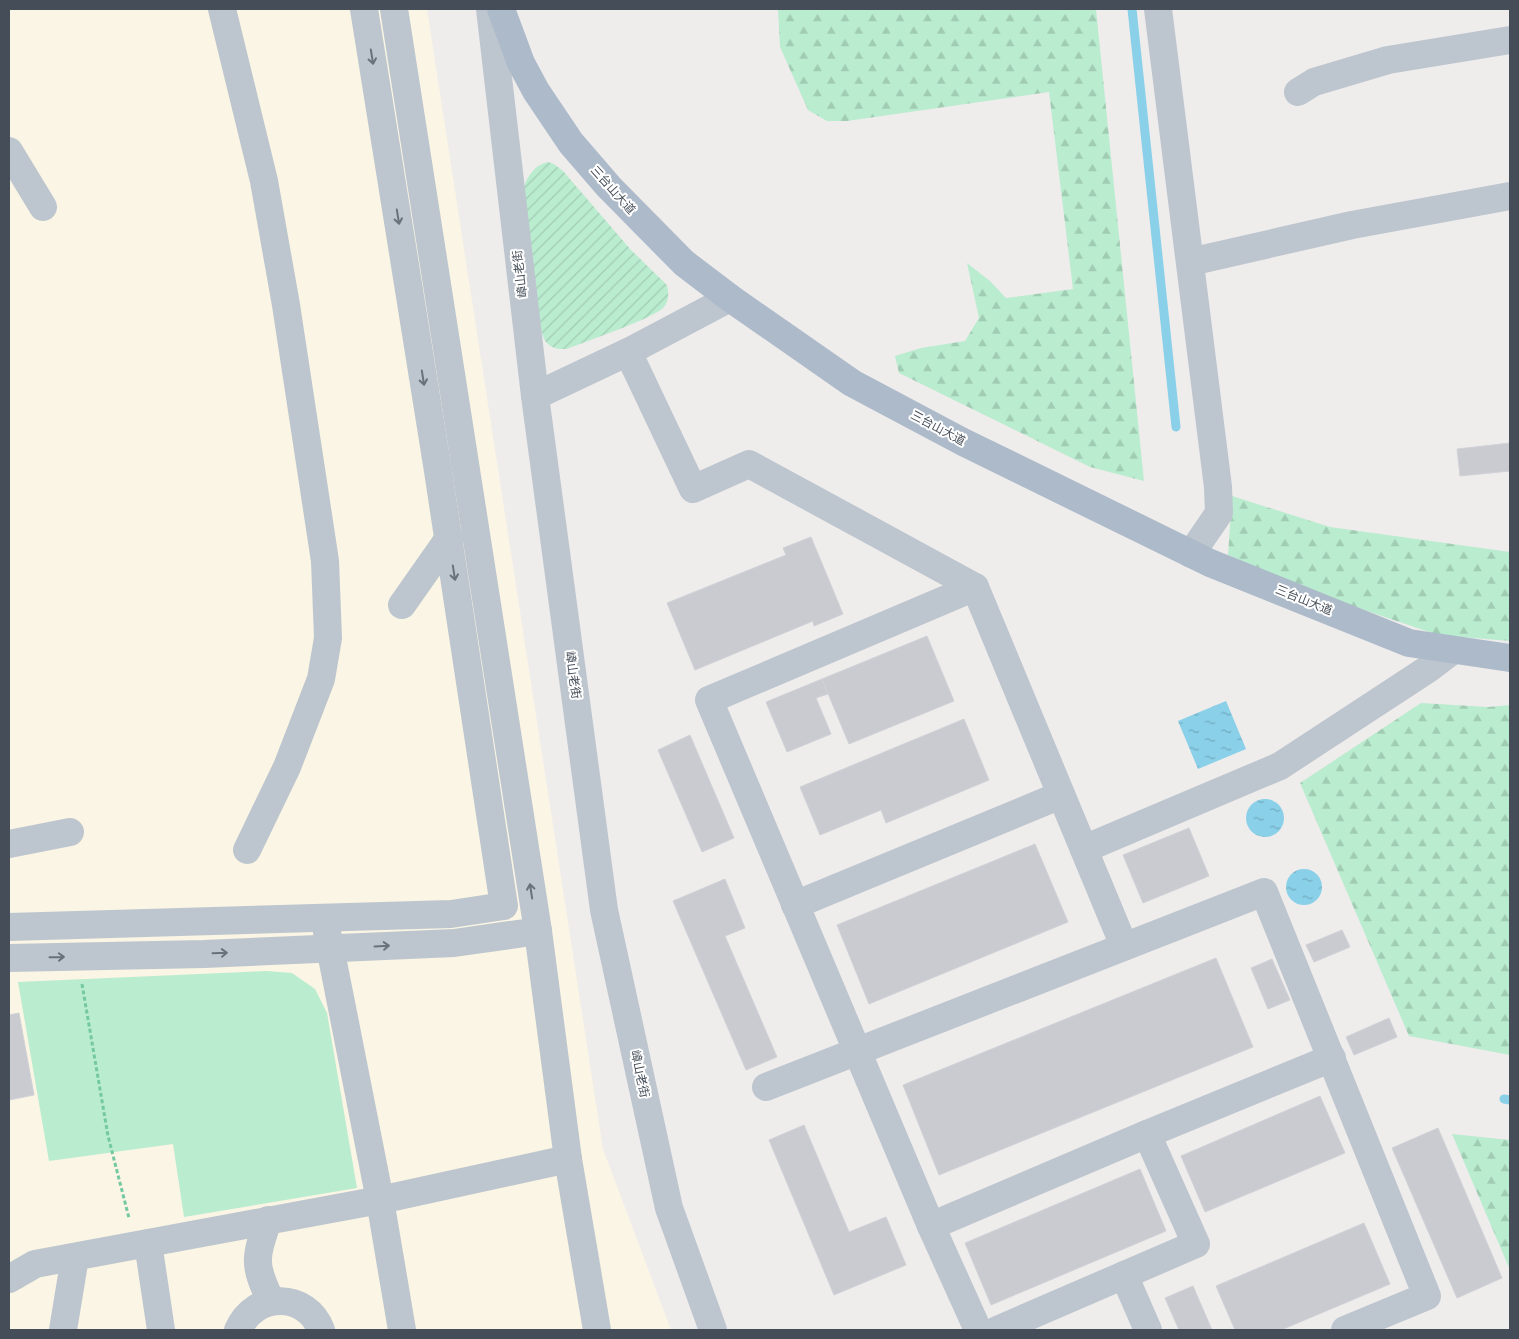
<svg xmlns="http://www.w3.org/2000/svg" width="1519" height="1339" viewBox="0 0 1519 1339" font-family="'Noto Sans','Noto Sans SC',sans-serif">
	<style>
		.commercial { fill: #faf5e4 }
		.grass { fill: #baeccf }
		.forest { fill: url(#forest-firs) }
		.garden { fill: url(#garden-furrows) }
		.water { fill: url(#water-ripples) }
		.lines { fill: none; stroke-linecap: round; stroke-linejoin: round }
		.stream { stroke: #89d0e8; stroke-width: 9 }
		.building { fill: #c9cbd1; stroke: #d0d2d7 }
		.path { stroke: #74c8a2; stroke-width: 3; stroke-dasharray: 4 2.5; stroke-linecap: butt }
		.minor { stroke: #bdc6ce; stroke-width: 28 }
		.major { stroke: #acbaca; stroke-width: 28 }
		.oneway { stroke: #69727b }
		.labels { text-anchor: middle; stroke-width: 4; stroke-linejoin: round; paint-order: stroke }
		.street-label { font-size: 12px; fill: #454e58; stroke: #fff }
	</style>
	<defs>
		<pattern id="forest-firs" width="22" height="20" patternUnits="userSpaceOnUse" patternTransform="scale(1.25)"><rect width="22" height="20" fill="#baeccf"/><path d="M5 1l3.5 6h-7zM16 11l3.5 6h-7z" fill="#a1ccb4"/></pattern>
		<pattern id="garden-furrows" width="10" height="10" patternUnits="userSpaceOnUse" patternTransform="scale(1.25)"><rect width="10" height="10" fill="#baeccf"/><path d="M-1 1l2-2M0 10L10 0M9 11l2-2" fill="none" stroke="#a1ccb4"/></pattern>
		<pattern id="water-ripples" width="26" height="14" patternUnits="userSpaceOnUse" patternTransform="scale(1.25)"><rect width="26" height="14" fill="#89d0e8"/><path d="M2 4q2-2 4 0t4 0M15 11q2-2 4 0t4 0" fill="none" stroke="#72abbf"/></pattern>
	</defs>
	<rect width="100%" height="100%" fill="#efecec"/>
	<path class="commercial" d="M9,9H427L603,1149L671,1330H9Z"/>
	<path class="grass" d="M267,971L292,973L315,989L327,1013L357,1188L184,1217L173,1144L49,1161L18,982Z"/>
	<g class="forest">
		<path d="M778,9H1096L1144,481L1090,467L899,373L895,356L921,348L965,341L979,318L967,263L990,281L1006,298L1073,289L1049,92L847,121H827L808,110L780,47Z"/>
		<path d="M1232,496L1330,527L1510,552V641L1438,635L1317,594L1228,555Z"/>
		<path d="M1421,703L1488,707L1510,705V1055L1409,1036L1300,783Z"/>
		<path d="M1452,1134L1510,1140V1270Z"/>
	</g>
	<path class="garden" d="M548,162L554,164L563,171L631,250L667,285C669,293 669,300 664,307C655,318 584,342 567,349C558,349 552,349 546,342C533,323 527,214 524,186C529,174 535,165 548,162Z"/>
	<g class="water">
		<path d="M1226,701L1246,749L1198,769L1178,721Z"/>
		<circle cx="1265" cy="818" r="19"/>
		<circle cx="1304" cy="887" r="18"/>
	</g>
	<g class="lines">
		<g class="stream">
			<path d="M1132,9L1176,427"/>
			<path d="M1504,1099L1510,1100"/>
		</g>
	</g>
	<g class="building">
		<path d="M1510,443V471L1460,476L1457,449Z"/>
		<path d="M811,537L843,614L814,626L813,621L695,670L667,603L786,555L783,548Z"/>
		<path d="M927,636L954,701L849,744L822,679Z"/>
		<path d="M822,679L828,694L816,698L831,734L787,752L766,702Z"/>
		<path d="M964,719L989,780L886,823L881,810L820,835L800,787Z"/>
		<path d="M690,735L734,838L702,852L658,750Z"/>
		<path d="M1189,828L1209,876L1143,903L1123,855Z"/>
		<path d="M1035,844L1068,922L869,1004L837,925Z"/>
		<path d="M725,879L745,928L725,936L777,1057L746,1070L673,901Z"/>
		<path d="M1342,930L1350,947L1314,962L1306,945Z"/>
		<path d="M1216,958L1253,1047L939,1175L903,1085Z"/>
		<path d="M1272,959L1290,1000L1268,1009L1251,968Z"/>
		<path d="M19,1013L34,1095L9,1100V1015Z"/>
		<path d="M1389,1018L1397,1037L1354,1055L1346,1037Z"/>
		<path d="M1320,1096L1345,1153L1205,1212L1181,1156Z"/>
		<path d="M804,1125L849,1232L886,1217L906,1265L834,1295L769,1140Z"/>
		<path d="M1438,1128L1502,1278L1457,1298L1392,1148Z"/>
		<path d="M1140,1169L1166,1231L991,1305L965,1243Z"/>
		<path d="M1364,1223L1390,1284L1281,1330H1235L1216,1286Z"/>
		<path d="M1193,1286L1212,1330H1179L1165,1298Z"/>
	</g>
	<g class="lines">
		<path class="path" d="M82,984L108,1136L129,1218"/>
		<g class="minor">
			<path d="M222,9L264,181L286,305L325,561L328,638L321,679L287,767L247,850"/>
			<path d="M490,9L535,396L604,910L669,1208L713,1330"/>
			<path d="M1158,9L1218,487L1219,513L1191,554"/>
			<path d="M1298,92L1314,82L1388,60L1510,40"/>
			<path d="M9,151L43,207"/>
			<path d="M1190,262L1352,225L1510,196"/>
			<path d="M628,352L693,489L749,464L975,587"/>
			<path d="M535,396L628,352L730,298"/>
			<path d="M402,605L449,538"/>
			<path d="M9,844L70,832"/>
			<path d="M1084,849L1280,766L1428,669L1453,650"/>
			<path d="M795,905L1061,795"/>
			<path d="M9,927L451,914L504,906L438,471L364,9"/>
			<path d="M538,931L568,1159L597,1330"/>
			<path d="M327,932L380,1200L402,1330"/>
			<path d="M9,958L204,954L454,943L538,931L394,9"/>
			<path d="M766,1087L1264,892L1427,1296L1345,1330"/>
			<path d="M1147,1134L1332,1058"/>
			<path d="M268,1220C255,1259 253,1264 271,1301"/>
			<path d="M931,1226L709,700L975,587L1124,946"/>
			<path d="M148,1243L161,1330"/>
			<path d="M1124,1275L1148,1330"/>
			<path d="M9,1279L35,1264L380,1200L568,1159"/>
			<path d="M63,1330L75,1257"/>
			<path d="M238,1330C255,1291 307,1292 321,1330"/>
			<path d="M978,1330L931,1226L1147,1134L1196,1244L997,1330"/>
		</g>
		<path class="major" d="M501,9L521,63L536,91L571,143L609,187L684,263L730,298L852,383L963,442L1210,563L1409,643L1510,658"/>
	</g>
	<defs><path id="oneway-shaft" d="M-6 0H5M1.5-3L5.5 0L1.5 3" fill="none" stroke-width="1.6" stroke-linecap="round" stroke-linejoin="round" transform="scale(1.25)"/></defs>
	<g class="oneway">
		<use href="#oneway-shaft" transform="translate(372 57) rotate(81)"/>
		<use href="#oneway-shaft" transform="translate(398 217) rotate(81)"/>
		<use href="#oneway-shaft" transform="translate(423 378) rotate(81)"/>
		<use href="#oneway-shaft" transform="translate(454 573) rotate(81)"/>
		<use href="#oneway-shaft" transform="translate(531 891) rotate(-99)"/>
		<use href="#oneway-shaft" transform="translate(382 946) rotate(-3)"/>
		<use href="#oneway-shaft" transform="translate(220 953) rotate(-2)"/>
		<use href="#oneway-shaft" transform="translate(57 957) rotate(-1)"/>
	</g>
	<g class="labels">
		<g class="street-label">
			<text transform="translate(613 190) rotate(48)" y="4">三台山大道</text>
			<text transform="translate(520 274) rotate(-97)" y="4">嶂山老街</text>
			<text transform="translate(938 428) rotate(28)" y="4">三台山大道</text>
			<text transform="translate(1304 600) rotate(22)" y="4">三台山大道</text>
			<text transform="translate(573 675) rotate(82)" y="4">嶂山老街</text>
			<text transform="translate(640 1074) rotate(78)" y="4">嶂山老街</text>
		</g>
	</g>
	<rect width="1519" height="1339" fill="none" stroke="#454e58" stroke-width="20"/>
</svg>
